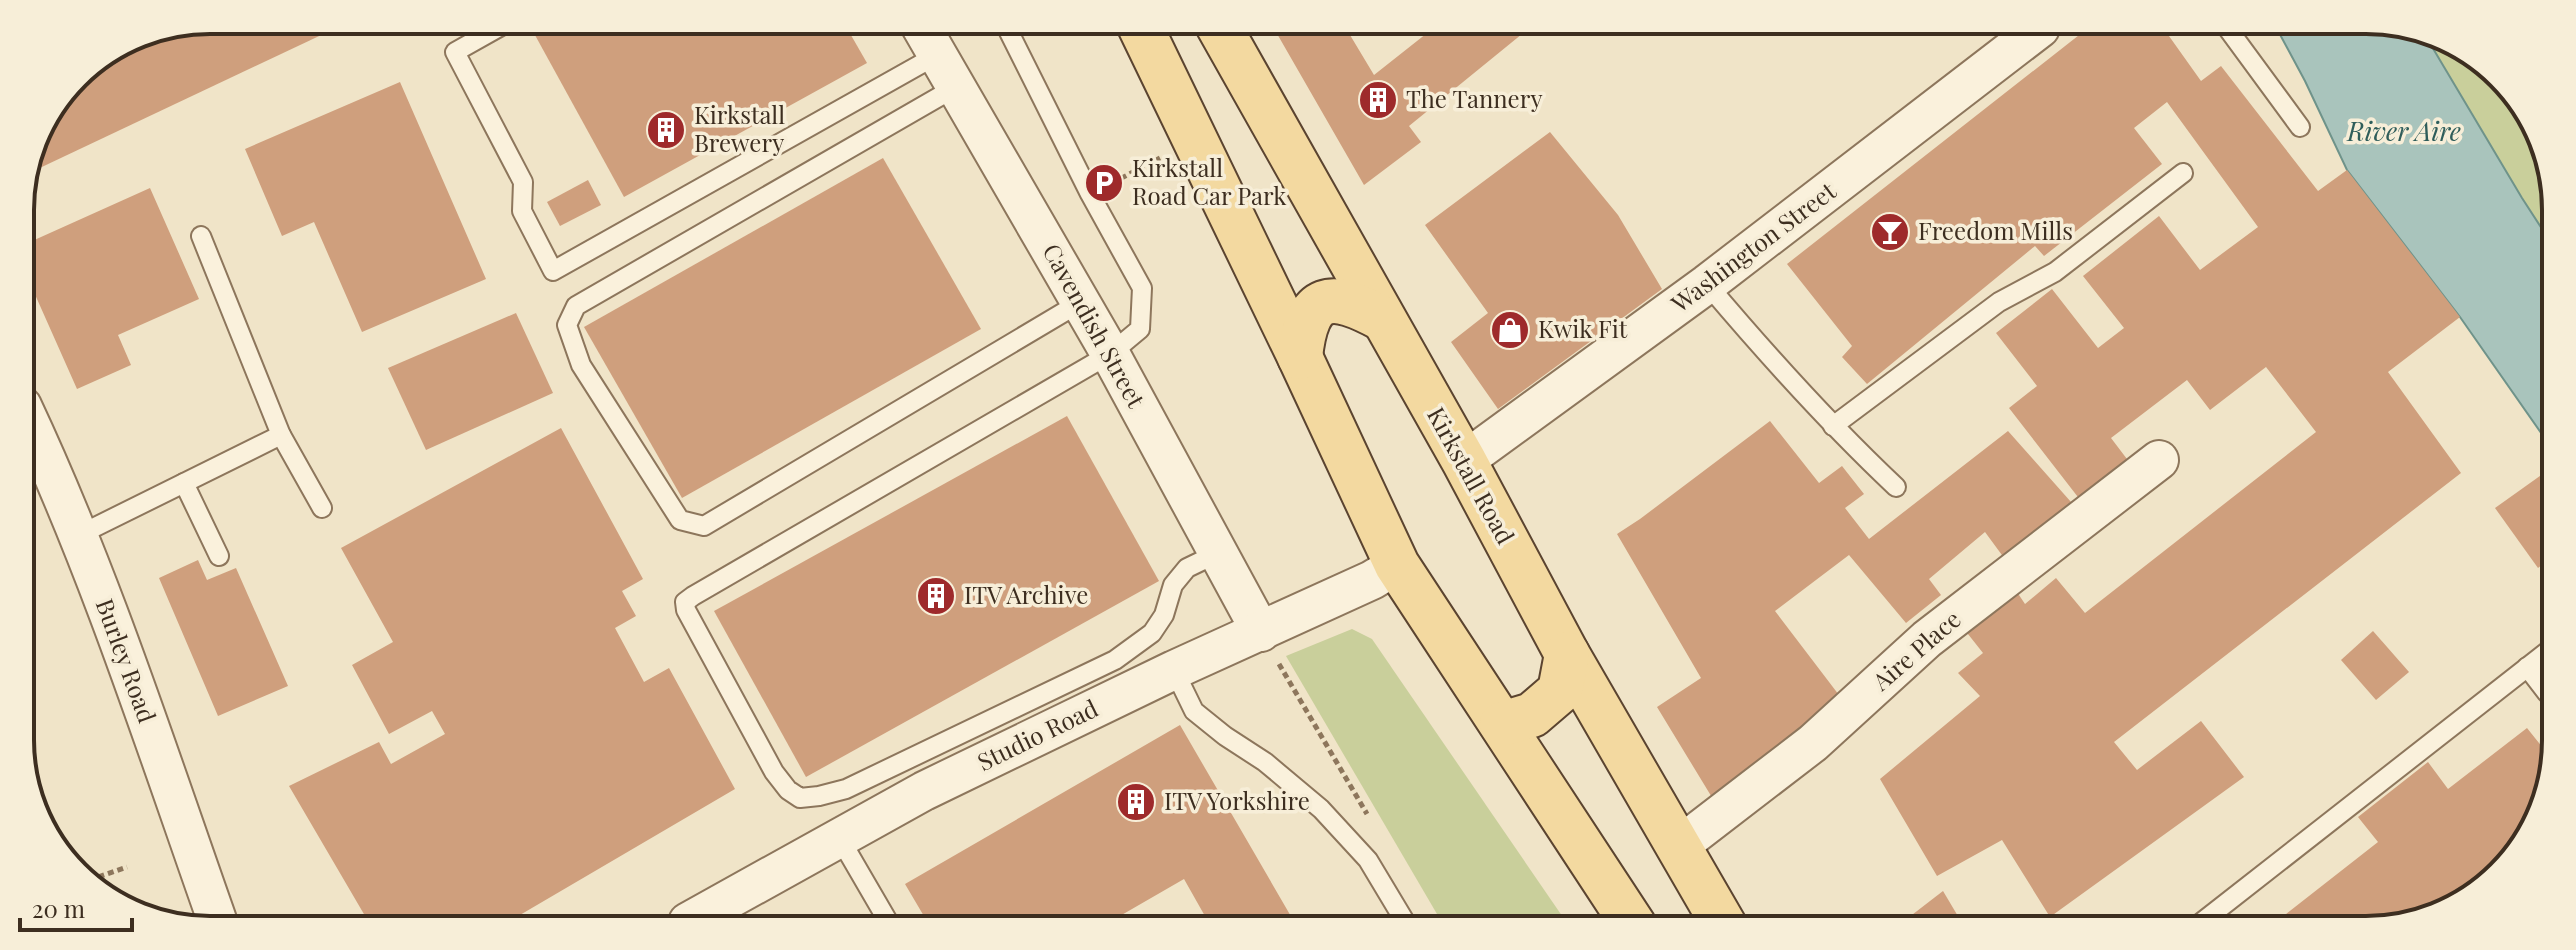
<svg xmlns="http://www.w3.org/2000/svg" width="2576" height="950" viewBox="0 0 2576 950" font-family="'Playfair Display',serif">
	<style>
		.green { fill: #c9cf9b }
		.water { fill: #a9c4bc; stroke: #6f938a; stroke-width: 2 }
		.building { fill: #cf9f7d }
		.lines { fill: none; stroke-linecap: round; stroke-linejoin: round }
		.service-casing { stroke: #8d765c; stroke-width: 22 }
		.minor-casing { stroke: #8d765c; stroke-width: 42 }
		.primary-casing { stroke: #5b4430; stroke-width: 48 }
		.path { stroke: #8d765c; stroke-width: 5; stroke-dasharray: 6 4; stroke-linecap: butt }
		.service { stroke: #faf1dc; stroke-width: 18 }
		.minor { stroke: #faf1dc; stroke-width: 38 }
		.primary { stroke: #f3d9a0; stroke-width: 44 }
		.labels { text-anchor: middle; stroke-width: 7; stroke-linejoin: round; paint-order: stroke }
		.poi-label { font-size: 24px; fill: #3d2e20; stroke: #f7eed8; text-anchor: start }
		.street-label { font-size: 24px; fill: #3d2e20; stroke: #f7eed8 }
		.water-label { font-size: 26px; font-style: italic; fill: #2f5d5a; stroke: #f7eed8 }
		.rim { fill: none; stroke: #3d2e20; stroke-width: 4 }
	</style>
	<rect width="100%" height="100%" fill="#f0e4c8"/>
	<g class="green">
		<path d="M2422,30H2426L2509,85L2554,185L2553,246L2522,198Z"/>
		<path d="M1352,629L1372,639L1569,926H1444L1286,656Z"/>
	</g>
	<path class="water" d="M2277,29L2422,30L2522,198L2553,246L2551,447L2460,317L2347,170L2305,81Z"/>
	<g class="building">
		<path d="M210,20L351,21L27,174L40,126L85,68L138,34Z"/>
		<path d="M538,21L844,23L867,63L624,197L530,26Z"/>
		<path d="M1272,25H1344L1374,75L1436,26H1526L1528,29L1409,126L1421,142L1364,185Z"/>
		<path d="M2088,28L2164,29L2201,81L2221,66L2318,191L2347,170L2460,317L2388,372L2461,473L2114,742L2137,770L2201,721L2244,777L2050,917L2002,840L1937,876L1880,779L1980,696L1958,673L1983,653L1964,629L2013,586L2025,604L2056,578L2085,613L2316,432L2266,367L2210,410L2187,380L2111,438L2130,463L2081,501L2009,408L2037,386L1996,333L2052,289L2098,348L2124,328L2083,276L2159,216L2200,270L2258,227L2167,102L2134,128L2162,164L2044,256L2035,246L1867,384L1842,357L1852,346L1787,264Z"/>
		<path d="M400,82L486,279L362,332L314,222L282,236L245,149Z"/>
		<path d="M1550,132L1618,215L1662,289L1498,409L1451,342L1488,313L1425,225Z"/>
		<path d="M883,158L981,329L682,498L584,327Z"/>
		<path d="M588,180L601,205L560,226L547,202Z"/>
		<path d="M150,188L199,299L118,335L131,365L77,389L21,263V246Z"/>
		<path d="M516,313L553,393L426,450L388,368Z"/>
		<path d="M1067,416L1159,581L806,777L714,611Z"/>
		<path d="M1770,421L1819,483L1842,466L1864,494L1845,508L1869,539L2008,431L2079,511L2010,566L1985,532L1929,579L1941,595L1906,623L1849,555L1775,611L1842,699L1716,804L1657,707L1701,678L1617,534L1640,519Z"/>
		<path d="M561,428L643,579L622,591L636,616L615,628L644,682L669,668L735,789L508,922L368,921L289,786L379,742L391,764L445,734L432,711L389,734L352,665L393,642L341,548Z"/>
		<path d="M2544,473L2550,483L2549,560L2538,568L2495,508Z"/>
		<path d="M198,560L207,580L236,568L288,686L218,716L159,578Z"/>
		<path d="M2373,631L2409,672L2376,700L2341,660Z"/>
		<path d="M1180,725L1296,925H1210L1184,879L1106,924L928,923L905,884Z"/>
		<path d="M2527,728L2547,753L2546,800L2482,890L2378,930L2267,929L2378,842L2358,817L2428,762L2448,789Z"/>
		<path d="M1943,891L1965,928H1895Z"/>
	</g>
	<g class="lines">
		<defs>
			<g id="service">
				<path d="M510,21L455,52L523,182L522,211L553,271L937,55"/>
				<path d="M1005,24L1090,194L1142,288L1140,329L1110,354L693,596L685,602L686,610L774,772L788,790L800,798L819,796L846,789L1115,660L1152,633L1164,615L1173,585L1187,568L1218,553"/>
				<path d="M2228,29L2300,127"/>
				<path d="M956,87L576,306L567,325L581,365L680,520L704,526L1081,302"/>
				<path d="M1707,284C1767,355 1828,423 1896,487"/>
				<path d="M1833,426L1999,302L2055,272L2183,173"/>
				<path d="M281,435L322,508"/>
				<path d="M184,483L219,556"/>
				<path d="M79,535L281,435L201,236"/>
				<path d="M2527,667L2547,693"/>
				<path d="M1174,670L1194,711L1225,736L1265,762L1321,809L1368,860L1407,925"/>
				<path d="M839,837L889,923"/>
				<path d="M2193,929L2548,651"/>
			</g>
			<g id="minor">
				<path d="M919,23L1107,348L1261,632"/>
				<path d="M22,406C100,572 156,747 217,920"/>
				<path d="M1464,461L1707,284L2040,28"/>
				<path d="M1679,846L1813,743L1927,639L2159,460"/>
				<path d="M688,922L924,791L1174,670L1372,580L1397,565"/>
			</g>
			<g id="primary">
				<path d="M1139,24L1300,357L1397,565L1634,926"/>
				<path d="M1218,25L1464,461L1567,654L1725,927"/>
				<path d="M1300,357C1307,292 1330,290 1383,319"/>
				<path d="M1502,724L1532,715L1560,691L1567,654"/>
			</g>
		</defs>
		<use href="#service" class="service-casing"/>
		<use href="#minor" class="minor-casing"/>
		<use href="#primary" class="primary-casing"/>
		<g class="path">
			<path d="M1112,183L1160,158"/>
			<path d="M1279,664L1367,814"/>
			<path d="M89,880L127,867"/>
		</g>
		<use href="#service" class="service"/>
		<use href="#minor" class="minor"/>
		<use href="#primary" class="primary"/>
	</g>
	<defs>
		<symbol id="building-disc" viewBox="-11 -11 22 22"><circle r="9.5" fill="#9e2a2b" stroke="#f7eed8"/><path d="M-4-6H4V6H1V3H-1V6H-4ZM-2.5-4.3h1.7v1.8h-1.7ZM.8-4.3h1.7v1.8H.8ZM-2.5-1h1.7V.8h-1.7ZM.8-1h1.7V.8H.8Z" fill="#fff"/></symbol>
		<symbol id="parking-disc" viewBox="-11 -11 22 22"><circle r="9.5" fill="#9e2a2b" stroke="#f7eed8"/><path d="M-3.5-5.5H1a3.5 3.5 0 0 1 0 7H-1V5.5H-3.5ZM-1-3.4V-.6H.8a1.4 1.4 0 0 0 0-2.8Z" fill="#fff"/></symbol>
		<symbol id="bar-disc" viewBox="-11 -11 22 22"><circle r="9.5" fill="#9e2a2b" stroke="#f7eed8"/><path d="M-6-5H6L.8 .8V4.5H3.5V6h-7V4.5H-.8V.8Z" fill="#fff"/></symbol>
		<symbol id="shop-disc" viewBox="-11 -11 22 22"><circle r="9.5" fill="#9e2a2b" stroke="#f7eed8"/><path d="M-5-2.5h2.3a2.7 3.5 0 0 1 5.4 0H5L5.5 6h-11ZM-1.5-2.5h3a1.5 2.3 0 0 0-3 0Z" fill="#fff"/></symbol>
	</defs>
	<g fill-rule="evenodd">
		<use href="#building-disc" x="1356" y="78" width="44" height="44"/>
		<use href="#building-disc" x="644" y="108" width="44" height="44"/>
		<use href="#parking-disc" x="1082" y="161" width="44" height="44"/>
		<use href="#bar-disc" x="1868" y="210" width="44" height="44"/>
		<use href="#shop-disc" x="1488" y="308" width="44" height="44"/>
		<use href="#building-disc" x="914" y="574" width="44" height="44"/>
		<use href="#building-disc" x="1114" y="780" width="44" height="44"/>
	</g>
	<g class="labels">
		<g class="poi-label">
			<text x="1406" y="108">The Tannery</text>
			<text x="694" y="124">Kirkstall<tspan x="694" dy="28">Brewery</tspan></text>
			<text x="1132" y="177">Kirkstall<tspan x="1132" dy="28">Road Car Park</tspan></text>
			<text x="1918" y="240">Freedom Mills</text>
			<text x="1538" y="338">Kwik Fit</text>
			<text x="964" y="604">ITV Archive</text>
			<text x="1164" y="810">ITV Yorkshire</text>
		</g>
		<g class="street-label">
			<text transform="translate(1754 248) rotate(-37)" y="8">Washington Street</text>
			<text transform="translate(1093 326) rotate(61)" y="8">Cavendish Street</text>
			<text transform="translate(1470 476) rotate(61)" y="8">Kirkstall Road</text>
			<text transform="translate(1917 651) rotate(-41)" y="8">Aire Place</text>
			<text transform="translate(125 661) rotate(70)" y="8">Burley Road</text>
			<text transform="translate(1038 736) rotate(-26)" y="8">Studio Road</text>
		</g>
		<g class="water-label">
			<text x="2404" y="141">River Aire</text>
		</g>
	</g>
	<path d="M0 0H2576V950H0ZM210 34H2366A176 176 0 0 1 2542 210V740A176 176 0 0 1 2366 916H210A176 176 0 0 1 34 740V210A176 176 0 0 1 210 34Z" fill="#f7eed8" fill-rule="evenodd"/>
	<path class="rim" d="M210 34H2366A176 176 0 0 1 2542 210V740A176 176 0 0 1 2366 916H210A176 176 0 0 1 34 740V210A176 176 0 0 1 210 34Z"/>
	<path d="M20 918v12h112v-12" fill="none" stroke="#3d2e20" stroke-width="4"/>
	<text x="32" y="918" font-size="24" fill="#3d2e20" stroke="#f7eed8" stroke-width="6" paint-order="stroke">20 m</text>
</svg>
